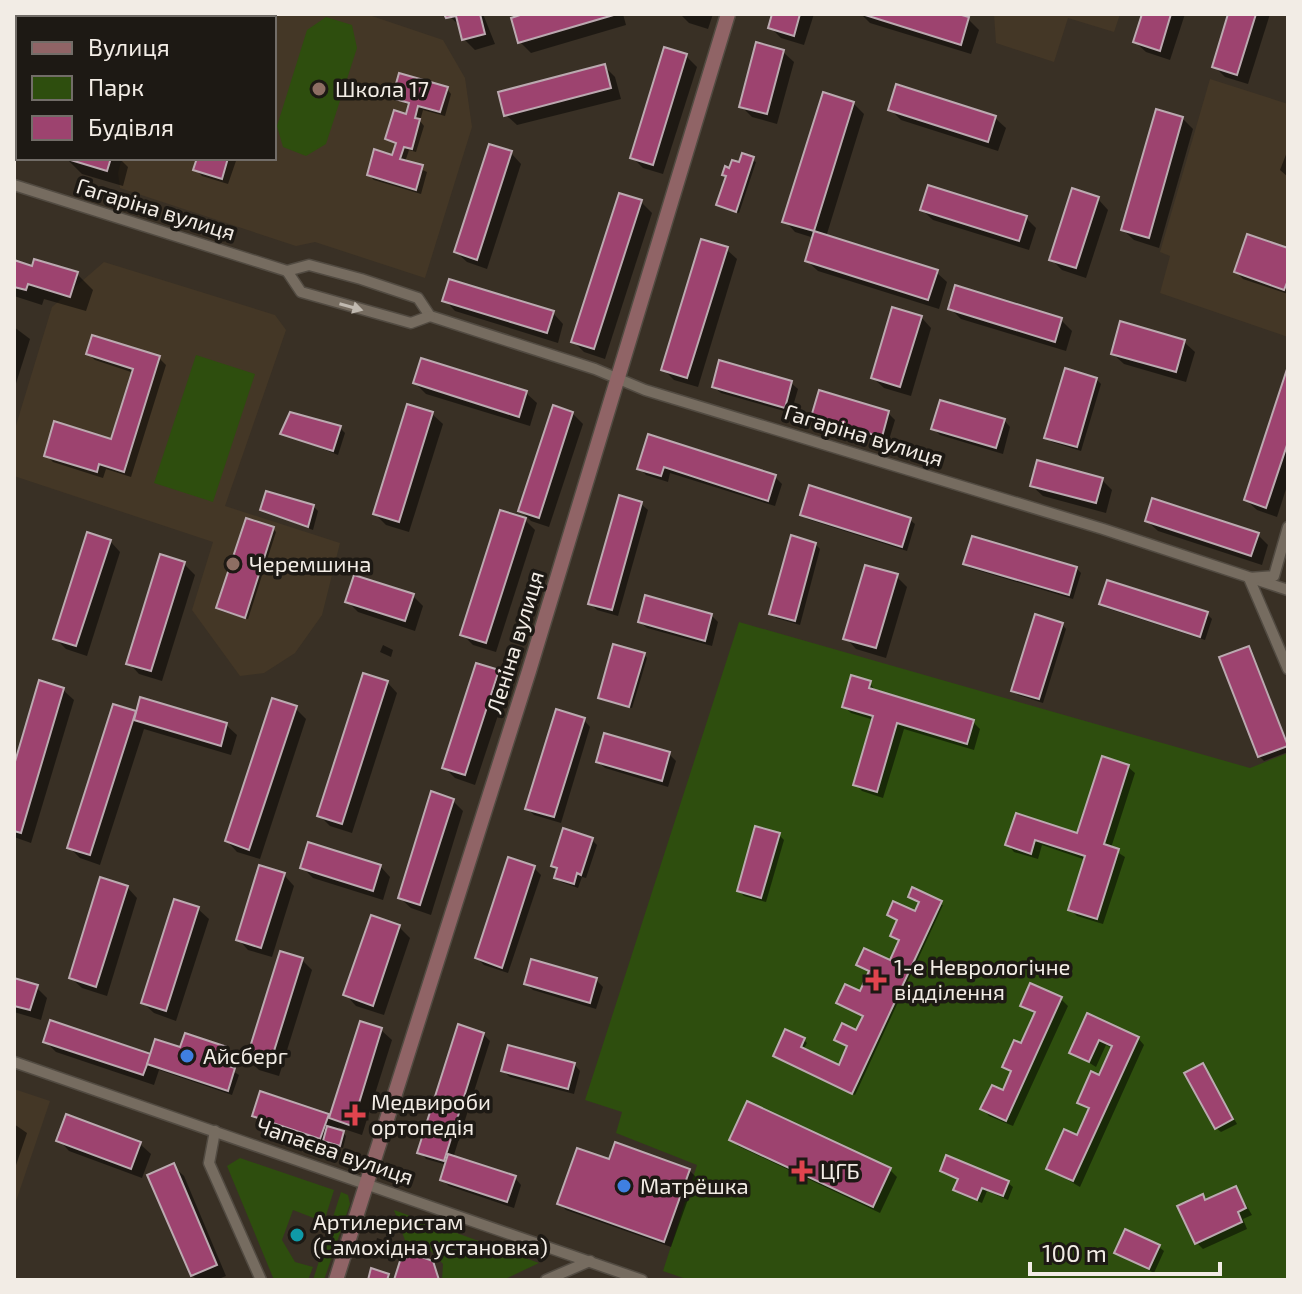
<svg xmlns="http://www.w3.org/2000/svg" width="1302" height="1294" viewBox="0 0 1302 1294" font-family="'Exo 2',sans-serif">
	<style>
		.built { fill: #443726 }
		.green { fill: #2e4e0e }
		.shadow { fill: #0007 }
		.building { fill: #9d436f; stroke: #bba9b0; stroke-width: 2 }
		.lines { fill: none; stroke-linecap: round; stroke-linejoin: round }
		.street-casing { stroke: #524b42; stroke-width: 13 }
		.secondary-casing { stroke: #524b42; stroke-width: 17 }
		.street { stroke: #766c60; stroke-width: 10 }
		.secondary { stroke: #906466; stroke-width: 14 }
		.oneway { fill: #c0b9b0 }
		.education-dot { fill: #8d6e63; stroke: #1d1914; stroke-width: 3 }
		.health-dot { fill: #e0444e; stroke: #1d1914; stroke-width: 3 }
		.shop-dot { fill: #3f7fe0; stroke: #1d1914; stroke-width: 3 }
		.culture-dot { fill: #0f9aa8; stroke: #1d1914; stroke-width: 3 }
		.labels { text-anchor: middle; stroke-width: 7; stroke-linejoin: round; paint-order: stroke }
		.poi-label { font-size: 22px; fill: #f2ece5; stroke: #1d1914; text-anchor: start }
		.street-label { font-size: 22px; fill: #f2ece5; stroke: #1d1914 }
	</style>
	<rect width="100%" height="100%" fill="#393025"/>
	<g class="built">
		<path d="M129,14H366L443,40L465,78L472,127L425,278L315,242L296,246L120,188L118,173L122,158H274V18H128Z"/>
		<path d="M994,14H1120L1114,32L1068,18L1054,62L996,43Z"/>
		<path d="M1210,79L1288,104V337L1160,293L1170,256L1160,252Z"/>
		<path d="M104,262L275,315L286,330L225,506L340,543L322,615L295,653L264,673L240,676L192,610L213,542L14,476V432L52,307Z"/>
		<path d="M14,1089L50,1101L14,1207Z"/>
	</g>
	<g class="green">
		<path d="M326,17L352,25L357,48L326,144L306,156L283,147L277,126L307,30Z"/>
		<path d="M196,355L255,374L213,502L154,483Z"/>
		<path d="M739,622L1250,768L1288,753V1280H689L663,1271L697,1165L616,1133L622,1112L585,1100Z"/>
		<path d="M240,1158L334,1190L324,1222L293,1210L282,1240L295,1262L313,1267L308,1280H274L227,1166Z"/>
		<path d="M341,1192L348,1195L350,1204L324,1280H313Z"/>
		<path d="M394,1210L539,1263L503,1280H442L443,1264L430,1250L407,1246Z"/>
	</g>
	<g class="shadow">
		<path d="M16,14H52L51,18H18V73L14,71Z"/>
		<path d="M97,14H134L133,18H96Z"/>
		<path d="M447,14H483L495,44L475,50L464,39L461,27Z"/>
		<path d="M530,14H623L626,25L531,53L520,42Z"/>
		<path d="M680,14H713L708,29L689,23Z"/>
		<path d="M774,14H814L804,45L781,38L770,27Z"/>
		<path d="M861,14H952L968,19L979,30L971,54L870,23Z"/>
		<path d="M1144,14H1185L1170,60L1146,52L1135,42Z"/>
		<path d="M1231,14H1270L1248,84L1225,77L1214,66Z"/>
		<path d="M783,52L794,62L777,124L752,117L741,106Z"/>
		<path d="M686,56L697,67L663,174L643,168L632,157Z"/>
		<path d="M605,67L615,77L621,99L517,125L506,115Z"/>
		<path d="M447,89L451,94L445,116L423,110L420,121L424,126L416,152L409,150L405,162L427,172L421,194L374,180L369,175L394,157L397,145L388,139L407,116L410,106L394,97Z"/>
		<path d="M853,103L864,114L826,237L936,272L947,282L939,309L818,271L807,261L814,238L795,232L785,221Z"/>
		<path d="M891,110L995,118L1006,128L998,151L901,120Z"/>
		<path d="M1182,118L1193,129L1159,248L1134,240L1123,230Z"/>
		<path d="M1287,152H1288V177L1280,170Z"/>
		<path d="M511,153L521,164L487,269L467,262L456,252Z"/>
		<path d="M743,156L756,162L739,213L719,205Z"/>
		<path d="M61,158H119L128,167L123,186L82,174L68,160Z"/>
		<path d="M199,158H237L228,184L202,176L195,169Z"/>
		<path d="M1098,199L1108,210L1086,278L1062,270L1051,259Z"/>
		<path d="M641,202L652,213L605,359L584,352L573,341Z"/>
		<path d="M922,210L1026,218L1036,228L1029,250L933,220Z"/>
		<path d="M726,249L737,259L698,387L674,380L663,369Z"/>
		<path d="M1288,250V294L1243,279L1236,272Z"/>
		<path d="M14,262L77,274L93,290L86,311L44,299L42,305L14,296Z"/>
		<path d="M445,300L553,313L563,324L558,343L455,311Z"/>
		<path d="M950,308L1061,320L1072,331L1066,351L961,319Z"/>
		<path d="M921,317L931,328L911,396L884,388L873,378Z"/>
		<path d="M14,327L30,339L14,390Z"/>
		<path d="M93,337L159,358L166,365L131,477L106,469L103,478L53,462L46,455L112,442L134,373L95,360L88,354Z"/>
		<path d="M1184,342L1195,352L1186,382L1124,364L1113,354Z"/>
		<path d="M1288,372V483L1277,517L1257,510L1246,500Z"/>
		<path d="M1096,379L1101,384L1081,451L1052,442L1047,437Z"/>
		<path d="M415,383L526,393L537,403L530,426L426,394Z"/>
		<path d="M791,383L798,389L791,413L721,393L714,387Z"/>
		<path d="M572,413L583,424L549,527L531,521L521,511Z"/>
		<path d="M888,413L895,420L888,443L820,423L814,416Z"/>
		<path d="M432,414L443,424L409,532L386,525L375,514Z"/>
		<path d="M1004,420L1010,427L1003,454L940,435L933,428Z"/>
		<path d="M340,428L345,433L338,455L283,433Z"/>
		<path d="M650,437L775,477L782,484L775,506L670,473L668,482L646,475L640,468Z"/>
		<path d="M1102,480L1112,490L1106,513L1043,496L1032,486Z"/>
		<path d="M641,504L648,510L618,616L597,610L590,603Z"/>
		<path d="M313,506L318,511L313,530L262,510Z"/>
		<path d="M802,514L910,520L915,524L907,551L807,519Z"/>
		<path d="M525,520L535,530L496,652L473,645L462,634Z"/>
		<path d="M1147,521L1258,535L1268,545L1262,565L1158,531Z"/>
		<path d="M273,529L276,532L248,619L221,611L219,608Z"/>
		<path d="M110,541L120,552L87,656L66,649L55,638Z"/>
		<path d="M815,544L820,549L800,625L776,618L772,613Z"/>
		<path d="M184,564L195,575L162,681L139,674L129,663Z"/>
		<path d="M966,564L1076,568L1081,573L1073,599L970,568Z"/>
		<path d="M896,576L907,587L886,658L856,649L846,638Z"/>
		<path d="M413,596L423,606L415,631L358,612L347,601Z"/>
		<path d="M1101,604L1207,614L1212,619L1205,640L1106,608Z"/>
		<path d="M711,615L718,622L712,646L647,628L640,622Z"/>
		<path d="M1062,624L1066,629L1043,703L1018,695L1014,690Z"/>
		<path d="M383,645L393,650L391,657L380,652Z"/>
		<path d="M1248,648L1288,743V752L1264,761L1259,756Z"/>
		<path d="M644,655L647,658L632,708L603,700L600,697Z"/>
		<path d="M498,672L509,682L475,785L455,778L444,767Z"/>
		<path d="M387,682L397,693L352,833L330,826L320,816Z"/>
		<path d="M870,683L876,692L973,722L980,729L974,750L904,729L883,798L862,791L855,784L874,720L851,713L844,706Z"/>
		<path d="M63,690L74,700L31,843L14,837V772Z"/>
		<path d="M114,706L138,714L226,725L237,735L231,755L144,729L100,865L80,858L69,847Z"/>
		<path d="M295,708L306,719L260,859L237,852L227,841Z"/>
		<path d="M584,720L590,727L561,823L534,815L527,808Z"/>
		<path d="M669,754L676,761L668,787L605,768L598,762Z"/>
		<path d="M1128,767L1135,773L1111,848L1125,857L1103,924L1077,916L1070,909L1086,860L1042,845L1038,859L1014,852L1008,845L1017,816L1078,835Z"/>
		<path d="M452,800L463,811L431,915L411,908L400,898Z"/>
		<path d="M779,835L784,840L766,902L744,896L739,891Z"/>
		<path d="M592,840L597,845L586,878L582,877L578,888L561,882L553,865Z"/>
		<path d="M380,866L390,877L383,900L313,878L303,868Z"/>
		<path d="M534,868L541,875L508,973L484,965L477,958Z"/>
		<path d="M284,875L294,886L272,957L248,950L238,939Z"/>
		<path d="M127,887L137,898L107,996L82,988L71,978Z"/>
		<path d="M913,899L943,905L855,1095L778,1059L775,1056L804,1040L807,1043L803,1050L840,1067L849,1047L840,1043L857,1033L865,1016L861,994L890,963L901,941L892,936L899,921L889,915L916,914L921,903Z"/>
		<path d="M198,909L209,919L176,1021L154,1013L143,1003Z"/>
		<path d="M399,927L410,938L384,1015L356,1006L346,995Z"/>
		<path d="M301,959L312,970L279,1076L259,1070L248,1059Z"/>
		<path d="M14,980L36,987L47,998L41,1020L14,1012Z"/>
		<path d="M596,980L603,987L596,1009L533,990L526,984Z"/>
		<path d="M1061,999L1068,1006L1013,1126L989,1116L983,1109L1004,1093L1011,1073L1004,1066L1022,1046L1036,1015L1022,1005Z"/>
		<path d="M1088,1016L1138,1038L1144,1045L1080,1187L1049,1169L1078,1138L1090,1111L1080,1102L1100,1077L1113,1049L1106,1045L1096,1067L1072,1052Z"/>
		<path d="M381,1030L392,1040L362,1135L338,1127L346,1136L343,1148L332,1145L331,1148L265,1126L254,1116L261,1093L331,1117Z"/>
		<path d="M483,1034L490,1041L453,1158L515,1178L521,1185L514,1208L449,1186L442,1180L447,1165L426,1159L420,1152Z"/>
		<path d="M45,1041L149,1055L226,1049L231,1054L227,1067L239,1075L232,1095L159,1070L154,1085L56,1052Z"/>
		<path d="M574,1064L580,1071L574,1094L510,1077L503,1071Z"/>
		<path d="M1203,1065L1237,1124L1221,1132L1216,1128Z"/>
		<path d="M14,1124L27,1133L14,1171Z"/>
		<path d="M731,1139L890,1170L897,1177L880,1213L738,1146Z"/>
		<path d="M59,1140L140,1144L151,1154L142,1178L69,1151Z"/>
		<path d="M173,1166L184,1176L226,1276L216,1280H197L192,1275Z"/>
		<path d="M689,1170L696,1177L671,1247L566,1210L559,1203Z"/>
		<path d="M942,1171L1008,1183L1013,1187L1008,1200L987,1191L982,1203L960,1194L955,1190L959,1180Z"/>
		<path d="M1236,1188L1252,1215L1243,1219L1247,1229L1203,1249L1196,1242L1202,1197L1207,1202Z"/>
		<path d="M384,1219L389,1221L386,1228L381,1226Z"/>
		<path d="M377,1238L383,1240L380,1248L375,1246Z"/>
		<path d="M1159,1247L1164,1251L1154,1273L1117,1253Z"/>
	</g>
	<g class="building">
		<path d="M14,14H39L38,18H18V67L14,65Z"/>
		<path d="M444,14H480L485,34L462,40L456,16L446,18Z"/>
		<path d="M523,14H617L518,43L511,18Z"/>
		<path d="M772,14H800L794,36L768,28Z"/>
		<path d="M862,14H958L969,17L961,45Z"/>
		<path d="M1142,14H1171L1160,51L1133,42Z"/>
		<path d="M1228,14H1256L1237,75L1212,67Z"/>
		<path d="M756,42L784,50L767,114L739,107Z"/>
		<path d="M664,47L687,54L653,165L630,158Z"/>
		<path d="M605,64L611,88L504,116L498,92Z"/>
		<path d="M399,73L448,87L440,112L418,106L415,118L420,119L412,149L404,147L400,159L423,165L416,190L367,175L374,149L392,155L396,143L385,139L394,110L406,114L409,103L392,98Z"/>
		<path d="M896,84L996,116L988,142L888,110Z"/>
		<path d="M823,92L854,102L814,231L782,222Z"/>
		<path d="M1156,109L1183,117L1149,238L1121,230Z"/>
		<path d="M489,144L512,151L477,260L454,252Z"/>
		<path d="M742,153L754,157L736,212L716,205L726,176L722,175L725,166L729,168L732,160L739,162Z"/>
		<path d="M64,158H111L107,171Z"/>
		<path d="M197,158H228L222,179L193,170Z"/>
		<path d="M928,185L1027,216L1019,241L920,210Z"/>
		<path d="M1072,188L1099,197L1076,268L1049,260Z"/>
		<path d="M619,193L642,200L594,349L571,342Z"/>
		<path d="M814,231L938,270L928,300L805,261Z"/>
		<path d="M1247,234L1288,248V280L1284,290L1234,272Z"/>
		<path d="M701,239L728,247L687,378L661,370Z"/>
		<path d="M34,259L78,272L70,297L28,284L26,290L14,287V260L32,266Z"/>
		<path d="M449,279L554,311L547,333L442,301Z"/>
		<path d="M955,285L1062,318L1055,342L948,309Z"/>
		<path d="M892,307L922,316L900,387L871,378Z"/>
		<path d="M1120,321L1185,340L1176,372L1111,354Z"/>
		<path d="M92,335L160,356L124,472L99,464L97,472L44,456L54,421L111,439L133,369L86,354Z"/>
		<path d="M421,358L527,391L519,417L413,383Z"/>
		<path d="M719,360L792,381L785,408L712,387Z"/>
		<path d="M1288,366V442L1266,508L1244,500Z"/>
		<path d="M1065,368L1097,378L1077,447L1044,438Z"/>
		<path d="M819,390L889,411L882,437L811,417Z"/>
		<path d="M940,400L1005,419L996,448L931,429Z"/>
		<path d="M407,404L433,412L399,522L373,514Z"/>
		<path d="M553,405L573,412L539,518L518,511Z"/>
		<path d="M290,412L341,426L333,451L280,434Z"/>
		<path d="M648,434L776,475L768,501L664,467L661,476L637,469Z"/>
		<path d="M1037,460L1103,478L1096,503L1030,486Z"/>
		<path d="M809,485L911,518L902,547L800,515Z"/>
		<path d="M266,491L314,505L308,527L260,510Z"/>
		<path d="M619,495L642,502L612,610L588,604Z"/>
		<path d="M1152,498L1259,533L1251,556L1145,521Z"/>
		<path d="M500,510L526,518L486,643L460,635Z"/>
		<path d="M246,518L274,527L245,618L216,608Z"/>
		<path d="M87,532L111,540L76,646L53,639Z"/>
		<path d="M791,535L816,543L795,621L769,614Z"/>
		<path d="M972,536L1077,567L1069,595L963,564Z"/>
		<path d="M160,554L185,562L151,671L126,664Z"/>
		<path d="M865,565L898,574L876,648L843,639Z"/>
		<path d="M354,575L414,594L405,621L345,602Z"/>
		<path d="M1107,580L1208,612L1200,637L1099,604Z"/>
		<path d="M645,595L712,614L705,641L638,622Z"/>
		<path d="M1035,614L1063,623L1039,699L1011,691Z"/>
		<path d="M613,644L645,653L629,707L598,698Z"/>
		<path d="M1249,646L1288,746L1258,757L1219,657Z"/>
		<path d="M476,663L499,670L465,775L442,768Z"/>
		<path d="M363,673L388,681L342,824L317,816Z"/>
		<path d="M851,675L871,681L869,688L974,720L967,744L897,723L877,792L853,785L873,716L842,707Z"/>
		<path d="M39,680L64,688L21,833L14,831V765Z"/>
		<path d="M140,697L227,723L221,746L134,720Z"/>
		<path d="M272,698L297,706L249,850L225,841Z"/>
		<path d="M113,704L136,711L90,855L67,848Z"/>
		<path d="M556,709L585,718L554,817L525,809Z"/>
		<path d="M604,733L670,752L662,781L596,762Z"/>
		<path d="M1102,756L1129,765L1104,844L1119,849L1097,919L1068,910L1085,856L1035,840L1031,854L1005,845L1016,813L1077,833Z"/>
		<path d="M431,791L454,799L420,905L398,898Z"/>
		<path d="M755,826L780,833L761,898L737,891Z"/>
		<path d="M563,828L593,838L581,875L577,873L574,884L554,878L557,868L551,866Z"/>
		<path d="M308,842L381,865L373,891L300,868Z"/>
		<path d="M508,857L535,866L502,968L475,958Z"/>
		<path d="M259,865L285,873L261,948L236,940Z"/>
		<path d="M100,877L128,886L96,987L69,978Z"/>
		<path d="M912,887L942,901L852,1094L773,1056L785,1029L805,1038L801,1047L839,1065L847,1046L834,1040L842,1023L856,1030L863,1016L836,1003L845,984L860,991L869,971L856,965L864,948L890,960L899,940L890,936L897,920L887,915L893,901L915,911L919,902L908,897Z"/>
		<path d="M174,899L199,907L166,1011L141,1003Z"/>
		<path d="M371,915L400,925L373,1006L343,995Z"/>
		<path d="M280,951L303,958L269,1067L246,1060Z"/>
		<path d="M531,959L597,978L590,1003L524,984Z"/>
		<path d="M14,978L38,985L30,1010L14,1006Z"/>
		<path d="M1030,983L1062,997L1006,1121L980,1109L992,1085L1003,1090L1011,1071L1002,1067L1014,1040L1021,1043L1035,1012L1020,1006Z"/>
		<path d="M1087,1013L1139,1037L1073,1181L1046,1169L1064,1129L1077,1135L1089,1108L1077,1103L1091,1071L1099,1075L1112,1046L1099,1040L1089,1062L1069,1053Z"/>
		<path d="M50,1020L151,1054L143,1075L43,1042Z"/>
		<path d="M360,1021L382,1028L352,1126L329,1118Z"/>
		<path d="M458,1024L484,1033L444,1161L417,1153Z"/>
		<path d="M185,1033L227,1047L222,1064L235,1068L228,1091L147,1064L155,1039L180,1047Z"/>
		<path d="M508,1045L575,1063L568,1089L501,1071Z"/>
		<path d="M1203,1063L1233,1119L1215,1129L1184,1073Z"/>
		<path d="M260,1091L329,1114L320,1139L252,1116Z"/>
		<path d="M747,1101L891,1168L873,1207L729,1140Z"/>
		<path d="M66,1114L141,1142L131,1169L56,1141Z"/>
		<path d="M327,1126L344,1131L340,1146L323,1141Z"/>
		<path d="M615,1142L690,1169L664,1242L557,1204L577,1148L609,1159Z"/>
		<path d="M448,1154L516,1176L507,1202L440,1180Z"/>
		<path d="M946,1155L1009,1181L1003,1196L982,1188L977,1200L953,1190L958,1179L940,1171Z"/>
		<path d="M174,1163L217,1265L191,1276L147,1175Z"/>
		<path d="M1236,1186L1246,1208L1238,1212L1242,1222L1195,1244L1177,1206L1203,1194L1205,1200Z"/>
		<path d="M1125,1229L1160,1245L1149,1269L1114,1253Z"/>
		<path d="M413,1254L433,1261L439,1280H394L400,1261Z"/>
		<path d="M371,1268L389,1274L387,1280H368Z"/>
	</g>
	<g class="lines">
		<defs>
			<g id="street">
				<path d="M14,185L287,271L309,265L361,279L418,298L430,316L595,369L645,390L1103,529L1288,590"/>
				<path d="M287,271L301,292L411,323L430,316"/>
				<path d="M1288,527L1274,576L1249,578L1288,669"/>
				<path d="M14,1062L642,1280"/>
				<path d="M215,1131L209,1163L261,1280"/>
				<path d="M546,1280L590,1261"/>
			</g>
			<path id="secondary" d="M336,1280L529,671L728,14"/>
		</defs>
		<use href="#street" class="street-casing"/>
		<use href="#secondary" class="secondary-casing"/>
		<use href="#street" class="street"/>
		<use href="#secondary" class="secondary"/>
	</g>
	<defs><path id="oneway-solid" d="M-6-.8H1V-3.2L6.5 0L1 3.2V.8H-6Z" transform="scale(2)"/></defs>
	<use class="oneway" href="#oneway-solid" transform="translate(351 307) rotate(16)"/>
	<g class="education-dot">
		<circle cx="319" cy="89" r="8"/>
		<circle cx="233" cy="564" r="8"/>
	</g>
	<g class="health-dot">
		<path d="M872 968h8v8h8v8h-8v8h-8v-8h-8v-8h8z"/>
		<path d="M351 1103h8v8h8v8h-8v8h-8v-8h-8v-8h8z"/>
		<path d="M798 1159h8v8h8v8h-8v8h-8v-8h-8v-8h8z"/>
	</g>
	<g class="shop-dot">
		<circle cx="187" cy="1056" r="8"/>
		<circle cx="624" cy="1186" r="8"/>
	</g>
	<circle class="culture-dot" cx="297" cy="1235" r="8"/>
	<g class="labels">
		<g class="poi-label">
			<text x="335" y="97">Школа 17</text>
			<text x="249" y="572">Черемшина</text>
			<text x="894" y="975">1-е Неврологічне<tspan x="894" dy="25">відділення</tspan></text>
			<text x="203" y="1064">Айсберг</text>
			<text x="371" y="1110">Медвироби<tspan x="371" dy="25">ортопедія</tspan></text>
			<text x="820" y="1179">ЦГБ</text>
			<text x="640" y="1194">Матрёшка</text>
			<text x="313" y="1230">Артилеристам<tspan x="313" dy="25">(Самохідна установка)</tspan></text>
		</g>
		<g class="street-label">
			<text transform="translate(156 209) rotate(17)" y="8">Гагаріна вулиця</text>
			<text transform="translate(864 435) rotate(17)" y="8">Гагаріна вулиця</text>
			<text transform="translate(515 642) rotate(-73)" y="8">Леніна вулиця</text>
			<text transform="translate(335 1151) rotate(19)" y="8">Чапаєва вулиця</text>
		</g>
	</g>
	<rect width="1302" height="1294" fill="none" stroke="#f2ece5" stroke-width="32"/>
	<rect x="16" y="16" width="260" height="144" fill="#1d1914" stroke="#726d68" stroke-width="2"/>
	<rect x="32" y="42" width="40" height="12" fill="#906466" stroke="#726d68" stroke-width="2"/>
	<text x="88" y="56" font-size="24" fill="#f2ece5">Вулиця</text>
	<rect x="32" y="76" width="40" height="24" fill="#2e4e0e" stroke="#726d68" stroke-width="2"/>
	<text x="88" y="96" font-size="24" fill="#f2ece5">Парк</text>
	<rect x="32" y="116" width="40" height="24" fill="#9d436f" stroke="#726d68" stroke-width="2"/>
	<text x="88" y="136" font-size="24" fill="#f2ece5">Будівля</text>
	<path d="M1030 1262v12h190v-12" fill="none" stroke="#f2ece5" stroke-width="4"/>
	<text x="1042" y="1262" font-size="24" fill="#f2ece5" stroke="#1d1914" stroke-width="6" paint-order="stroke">100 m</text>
</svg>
